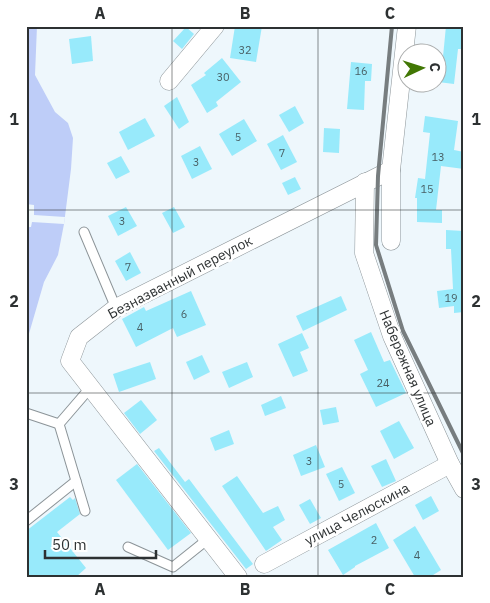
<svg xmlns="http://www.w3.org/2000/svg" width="490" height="603" viewBox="0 0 490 603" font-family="'IBM Plex Sans',sans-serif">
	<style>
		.water { fill: #becdf8 }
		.pier { fill: #eef7fc }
		.building { fill: #98eafb }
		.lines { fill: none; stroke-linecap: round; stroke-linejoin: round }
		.lane-casing { stroke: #8c9498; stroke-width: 11 }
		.street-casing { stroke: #8c9498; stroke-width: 19 }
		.lane { stroke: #fff; stroke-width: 9 }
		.street { stroke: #fff; stroke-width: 18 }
		.rail { stroke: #777d7f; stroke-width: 4 }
		.grid { fill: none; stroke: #2d3132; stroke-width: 1; stroke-opacity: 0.55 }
		.labels { text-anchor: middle; stroke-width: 5; stroke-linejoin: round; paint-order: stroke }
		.number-label { font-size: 11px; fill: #485f64 }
		.street-label { font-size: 14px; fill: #2d3132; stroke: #fff }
		.neatline { fill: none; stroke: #2d3132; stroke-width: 2 }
		.grid-label { font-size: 16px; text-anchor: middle; font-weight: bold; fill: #2d3132 }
	</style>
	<rect width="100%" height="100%" fill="#eef7fc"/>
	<path class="water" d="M26,26H37L35,75L55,112L68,123L73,138L71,169L64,224L58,255L44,282L26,344Z"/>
	<path class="pier" d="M26,204L34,205V215L65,217L64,224L32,222L31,227H26Z"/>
	<g class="building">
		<path d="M235,26H262L256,62L230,58Z"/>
		<path d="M446,26H464V49H458L454,84L438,82V67H442Z"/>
		<path d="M186,27L194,34L182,49L173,41Z"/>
		<path d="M91,36L93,61L72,64L69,39Z"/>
		<path d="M222,58L241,82L216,102L218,106L207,113L191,85L206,75L204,73Z"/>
		<path d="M351,62L372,64L371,81H365L364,110L347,109Z"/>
		<path d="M177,97L189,122L179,129L164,106Z"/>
		<path d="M295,106L304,123L289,132L279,115Z"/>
		<path d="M425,116L458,121L454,150L464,152V169L441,166L436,210H442V223L417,222V198H415L418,178L425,179L430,133L423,132Z"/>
		<path d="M145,118L155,136L128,150L119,132Z"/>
		<path d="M244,119L257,141L232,156L219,134Z"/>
		<path d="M324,128L340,129L339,153L323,152Z"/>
		<path d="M283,135L297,162L281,170L267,144Z"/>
		<path d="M200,146L212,169L192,179L181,156Z"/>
		<path d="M121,156L130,172L116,179L107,163Z"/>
		<path d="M295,177L301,189L288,195L282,183Z"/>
		<path d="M126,207L137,226L118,236L108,216Z"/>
		<path d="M174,207L185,227L173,233L162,213Z"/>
		<path d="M446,230L464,231V312L454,313V306L439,308L437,291L453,289L451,249H446Z"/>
		<path d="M130,252L141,273L126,281L115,261Z"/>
		<path d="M191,291L206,325L177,337L173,328L136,347L122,319L144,307L146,311Z"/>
		<path d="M341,296L347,310L303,331L296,316Z"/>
		<path d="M371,332L384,362L390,360L406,393L376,407L360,374L368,370L354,340Z"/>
		<path d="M302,333L309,348L300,352L308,371L293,377L278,344Z"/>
		<path d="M202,355L210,372L194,380L186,362Z"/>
		<path d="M150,362L156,379L119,392L113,374Z"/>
		<path d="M247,362L253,377L229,388L222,372Z"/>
		<path d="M281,396L286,408L265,416L261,405Z"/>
		<path d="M141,400L157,420L140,434L124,413Z"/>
		<path d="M336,407L339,422L323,425L320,410Z"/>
		<path d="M399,421L414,448L394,459L380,431Z"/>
		<path d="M229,430L234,444L215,451L210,438Z"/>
		<path d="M316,445L325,467L301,476L293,455Z"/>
		<path d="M159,448L185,482L189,479L253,564L246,569L154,451Z"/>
		<path d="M386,459L396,481L382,487L371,466Z"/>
		<path d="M137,464L191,533L168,550L116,480Z"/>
		<path d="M342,467L355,493L339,501L326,474Z"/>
		<path d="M237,476L263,513L278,506L285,520L273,527L282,540L266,551L222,486Z"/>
		<path d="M431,496L439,511L423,520L415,505Z"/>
		<path d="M70,497L73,500L75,498L80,514L57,532L86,568L76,577H26V531Z"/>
		<path d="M310,499L321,518L310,524L299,505Z"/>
		<path d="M376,523L389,548L355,566V567L343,575L328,550Z"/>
		<path d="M415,526L441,570L430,577H415L393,540Z"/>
	</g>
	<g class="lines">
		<defs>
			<g id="lane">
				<path d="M84,232L116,308"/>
				<path d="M26,413L59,424"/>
				<path d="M85,511L59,424L90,388"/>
				<path d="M26,521L76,481"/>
				<path d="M128,547L173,567L208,539"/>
			</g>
			<g id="street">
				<path d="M169,81L215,26"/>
				<path d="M365,182L364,253L392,336L450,464L464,489"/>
				<path d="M391,241V170L407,26"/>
				<path d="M264,564L450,464"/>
				<path d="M238,577L70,361L79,337L116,308L391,170"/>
			</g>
		</defs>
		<use href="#lane" class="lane-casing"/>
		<use href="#street" class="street-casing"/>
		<use href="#lane" class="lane"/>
		<use href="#street" class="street"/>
		<path class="rail" d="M392,26L378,176L376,245L403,331L464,455"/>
	</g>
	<path class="grid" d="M172,26V577M318,26V577M26,210H464M26,393H464"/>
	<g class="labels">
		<g class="number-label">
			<text x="245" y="54">32</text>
			<text x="361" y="75">16</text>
			<text x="223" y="81">30</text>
			<text x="238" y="141">5</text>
			<text x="282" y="157">7</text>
			<text x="438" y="161">13</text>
			<text x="196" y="166">3</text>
			<text x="427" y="193">15</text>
			<text x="122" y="225">3</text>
			<text x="128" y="271">7</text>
			<text x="451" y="302">19</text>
			<text x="184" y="318">6</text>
			<text x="140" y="331">4</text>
			<text x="383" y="387">24</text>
			<text x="309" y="465">3</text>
			<text x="341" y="488">5</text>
			<text x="374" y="544">2</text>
			<text x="417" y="559">4</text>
		</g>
		<g class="street-label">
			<text transform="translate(180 277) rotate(-28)" y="5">Безназванный переулок</text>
			<text transform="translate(408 368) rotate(67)" y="5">Набережная улица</text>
			<text transform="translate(357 514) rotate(-28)" y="5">улица Челюскина</text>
		</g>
	</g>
	<rect width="490" height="603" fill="none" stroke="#ffffff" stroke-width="55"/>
	<g transform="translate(422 68) rotate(86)"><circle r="24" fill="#ffffff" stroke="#abadad"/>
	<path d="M0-4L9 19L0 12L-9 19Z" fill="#417704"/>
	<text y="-8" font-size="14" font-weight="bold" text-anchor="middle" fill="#2d3132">С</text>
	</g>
	<path d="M45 550v8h111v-8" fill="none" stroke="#2d3132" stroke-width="2.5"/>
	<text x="52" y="550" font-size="15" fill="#2d3132" stroke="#ffffff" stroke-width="4" paint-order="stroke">50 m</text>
	<rect x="28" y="28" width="434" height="548" class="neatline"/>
	<g class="grid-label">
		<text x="100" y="19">A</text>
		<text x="245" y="19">B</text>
		<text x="390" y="19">C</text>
		<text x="14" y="125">1</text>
		<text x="476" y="125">1</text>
		<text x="14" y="307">2</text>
		<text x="476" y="307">2</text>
		<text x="14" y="490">3</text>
		<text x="476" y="490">3</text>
		<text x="100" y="595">A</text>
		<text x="245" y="595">B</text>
		<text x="390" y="595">C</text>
	</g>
</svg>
